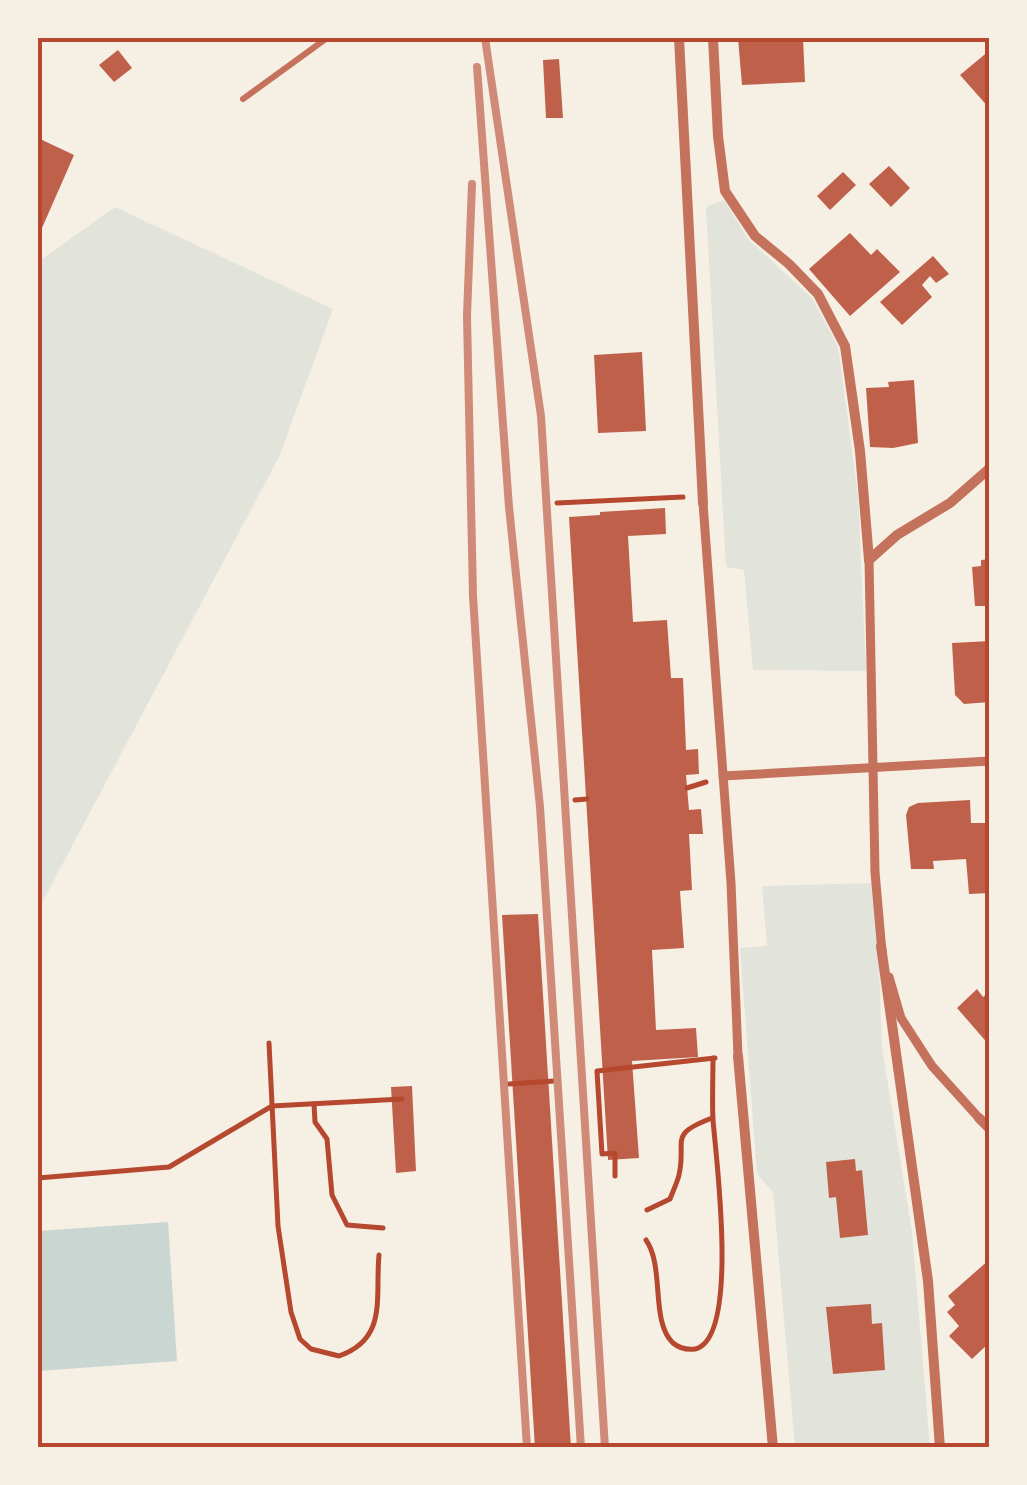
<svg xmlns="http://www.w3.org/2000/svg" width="1027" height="1485" viewBox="0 0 1027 1485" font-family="Inter,sans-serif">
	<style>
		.green { fill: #e2e4dc }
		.water { fill: #c9d6d2 }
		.building { fill: #bf614a }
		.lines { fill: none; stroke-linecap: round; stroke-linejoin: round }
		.path { stroke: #b5482f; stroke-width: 5 }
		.service { stroke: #c5725c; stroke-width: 6 }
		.pedestrian { stroke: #c5725c; stroke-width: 9 }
		.minor { stroke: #c5725c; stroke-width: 10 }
		.rail { stroke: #cf8b77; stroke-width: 8 }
		.neatline { fill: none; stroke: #b5482f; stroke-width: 4 }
	</style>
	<rect width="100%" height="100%" fill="#f6efe4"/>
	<g class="green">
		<path d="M724,200L749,240L812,298L838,346L858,495L866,671L753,670L744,570L726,567L706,207Z"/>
		<path d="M115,207L333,309L279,457L38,910V262Z"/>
		<path d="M876,883L882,1048L912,1232L930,1447H795L773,1192L757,1174L740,948L767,946L762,886Z"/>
	</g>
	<path class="water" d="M168,1222L177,1361L38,1371V1231Z"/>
	<g class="building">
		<path d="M738,38H803L805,82L742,85Z"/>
		<path d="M118,50L132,68L114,82L99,65Z"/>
		<path d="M990,50V109L960,75Z"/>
		<path d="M559,59L563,118H546L543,60Z"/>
		<path d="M38,138L74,155L42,228L38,226Z"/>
		<path d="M889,166L910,188L891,207L869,184Z"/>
		<path d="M843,172L856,185L830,210L817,196Z"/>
		<path d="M850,233L871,255L877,249L900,272L850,316L809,269Z"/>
		<path d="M933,256L949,274L936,283L930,276L922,285L932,297L902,325L880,302Z"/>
		<path d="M642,352L646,431L598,433L594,355Z"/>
		<path d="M914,380L918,443L893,448L870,447L866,388L889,387L888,382Z"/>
		<path d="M665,508L666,534L628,536L633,622L667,620L671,678H683L686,750L698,749L699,774L686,775L689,810L701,809L703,834H689L692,890L680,891L684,948L652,950L656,1030L696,1028L698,1057L632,1061L639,1158L608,1160L569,517L600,515V512Z"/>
		<path d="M990,559V606H975L972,567L981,566V560Z"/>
		<path d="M990,641V702L964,704L955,695L952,643Z"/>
		<path d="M970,800L971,823H990V893L969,894L966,859L933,861L934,869H911L906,815L909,807L918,803Z"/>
		<path d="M538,914L571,1448H535L502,915Z"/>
		<path d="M977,989L983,997L990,991V1046L957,1008Z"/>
		<path d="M412,1086L416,1171L396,1173L391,1087Z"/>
		<path d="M855,1159L856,1171L862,1170L868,1235L840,1238L836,1197L829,1198L826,1162Z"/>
		<path d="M990,1259V1342L972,1359L949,1336L959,1326L947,1312L955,1305L948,1296Z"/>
		<path d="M871,1304L872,1324L882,1323L885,1370L833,1374L826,1307Z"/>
	</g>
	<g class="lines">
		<g class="path">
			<path d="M557,503L683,497"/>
			<path d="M687,788L706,782"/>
			<path d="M575,800L587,799"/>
			<path d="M269,1043L278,1226L291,1312L300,1339L311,1349L339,1356C388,1339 375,1298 379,1255"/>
			<path d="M509,1084L554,1081"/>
			<path d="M314,1104L315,1122L327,1139L332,1195L347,1225L383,1228"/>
			<path d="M615,1176V1153L602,1154L597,1071L715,1058"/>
			<path d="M38,1178L169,1167L272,1106L402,1099"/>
			<path d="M647,1210L670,1199C673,1191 677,1183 679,1175C687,1140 667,1135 712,1118"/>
			<path d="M646,1240C665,1267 650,1321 673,1343C679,1348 687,1350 695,1349C740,1339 716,1158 713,1120C712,1100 713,1079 713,1058"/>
		</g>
		<path class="service" d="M243,99L327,38"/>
		<g class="pedestrian">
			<path d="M703,503L731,883L738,1056"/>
			<path d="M869,560L875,872L882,952"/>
			<path d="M723,776L990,761"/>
			<path d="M889,977L901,1018L932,1066L979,1118"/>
		</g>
		<g class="minor">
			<path d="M679,38L703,503"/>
			<path d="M713,38L718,136L725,191L755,236L789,264L818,294L845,346L860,451L869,560"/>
			<path d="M869,560L897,535L950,503L990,468"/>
			<path d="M881,946L928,1281L940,1448"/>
			<path d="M738,1056L773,1448"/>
			<path d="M979,1118L990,1129"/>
		</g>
		<g class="rail">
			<path d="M485,38L541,416L605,1448"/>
			<path d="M477,67L509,507L540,807L581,1448"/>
			<path d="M472,184L467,316L473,596L527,1448"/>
		</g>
	</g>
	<rect width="1027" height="1485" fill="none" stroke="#f6efe4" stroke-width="80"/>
	<rect x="40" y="40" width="947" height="1405" class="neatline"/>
</svg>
